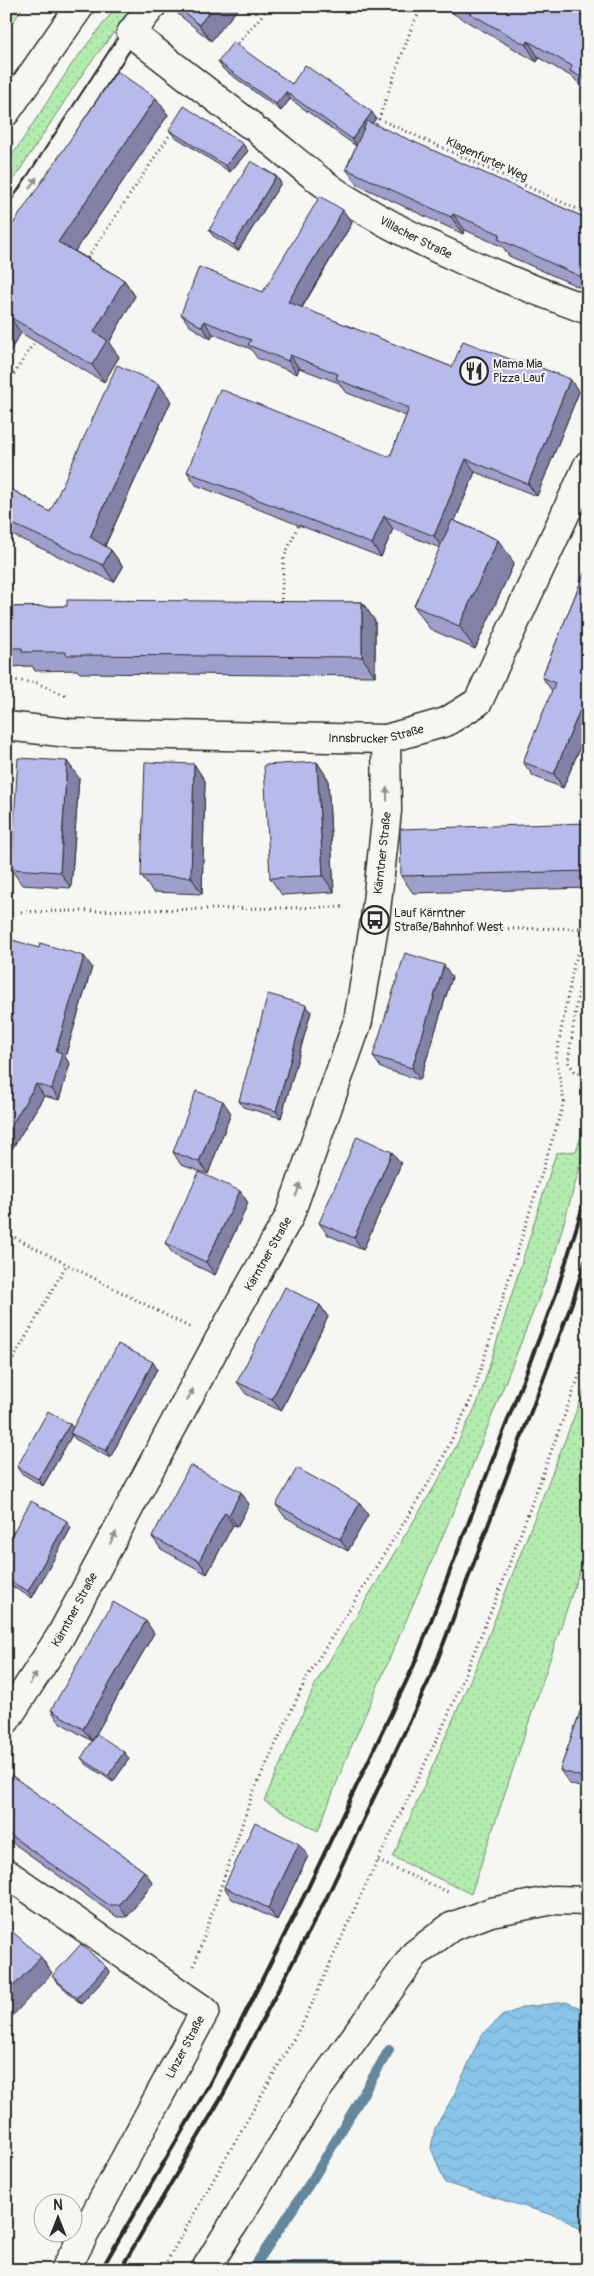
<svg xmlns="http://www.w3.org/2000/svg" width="594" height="2276" viewBox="0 0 594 2276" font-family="Pangolin,sans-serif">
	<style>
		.grass { fill: url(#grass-dots); stroke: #6f8c6d }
		.water { fill: url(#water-waves); stroke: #63879d }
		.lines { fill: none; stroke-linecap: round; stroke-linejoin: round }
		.stream { stroke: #63879d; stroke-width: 10 }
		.service-casing { stroke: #2b2b2b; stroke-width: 19 }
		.minor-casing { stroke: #2b2b2b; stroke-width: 31 }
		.secondary-casing { stroke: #2b2b2b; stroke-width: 31 }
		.path { stroke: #2b2b2b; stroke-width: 3; stroke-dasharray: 1 4; stroke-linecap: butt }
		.service { stroke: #f6f6f2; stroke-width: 15 }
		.minor { stroke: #f6f6f2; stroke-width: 28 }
		.secondary { stroke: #f6f6f2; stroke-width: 28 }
		.rail { stroke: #2b2b2b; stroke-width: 4 }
		.wall { fill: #9ea0cb; stroke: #2b2b2b }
		.shaded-wall { fill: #8182a5; stroke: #2b2b2b }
		.building { fill: #b8baec; stroke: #2b2b2b }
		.oneway { fill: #90908e }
		.labels { text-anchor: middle; stroke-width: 4; stroke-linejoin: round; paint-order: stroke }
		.street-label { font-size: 12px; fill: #2b2b2b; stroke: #f6f6f2 }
		.poi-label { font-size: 12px; fill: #2b2b2b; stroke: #f6f6f2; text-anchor: start }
	</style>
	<defs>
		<pattern id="grass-dots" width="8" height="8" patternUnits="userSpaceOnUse" patternTransform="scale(1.25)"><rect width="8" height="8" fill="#b3ecaf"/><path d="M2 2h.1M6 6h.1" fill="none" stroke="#9acb97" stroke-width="1.8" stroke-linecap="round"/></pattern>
		<pattern id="water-waves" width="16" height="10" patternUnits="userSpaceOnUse" patternTransform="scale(1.25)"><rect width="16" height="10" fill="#89c5e9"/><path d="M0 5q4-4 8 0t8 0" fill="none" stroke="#76a9c8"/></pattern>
	</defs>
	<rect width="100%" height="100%" fill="#f6f6f2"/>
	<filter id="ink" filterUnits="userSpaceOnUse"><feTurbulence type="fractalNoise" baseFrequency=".02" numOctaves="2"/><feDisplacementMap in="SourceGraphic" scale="10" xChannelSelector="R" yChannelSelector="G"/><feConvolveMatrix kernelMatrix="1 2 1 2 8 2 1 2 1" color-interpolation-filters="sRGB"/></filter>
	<g filter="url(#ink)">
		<g class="grass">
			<path d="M6,6H24L6,33Z"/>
			<path d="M117,6H135L87,67L6,191V165L72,64Z"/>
			<path d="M588,1115V1139L552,1264L463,1489L346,1759L318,1831L264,1801L316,1683L442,1474L478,1402L556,1153L576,1151Z"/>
			<path d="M588,1381V1546L471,1894L393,1857L479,1660Z"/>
		</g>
		<path class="water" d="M566,2002L588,2011V2234L563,2218L445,2183L431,2148L435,2128L454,2095L481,2036L502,2016L524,2007Z"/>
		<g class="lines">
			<g class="stream">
				<path d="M255,2266H421L439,2270"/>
				<path d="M252,2270L314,2177L389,2050"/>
			</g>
			<defs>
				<path id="service" d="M6,224L131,33"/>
				<g id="minor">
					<path d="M152,6L131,33L249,124"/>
					<path id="s1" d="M262,134C289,155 317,181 346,199C423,247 504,279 588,310"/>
					<path id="s2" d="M6,726L69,733L386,739L446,722L478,702L588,465"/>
					<path id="s3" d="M6,1720L60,1637L218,1342L289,1217L358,1021L375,920L387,811L386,739"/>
					<path d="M6,1873L205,2011L65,2270"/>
					<path d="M205,2270L314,2094L415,1954L451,1927L491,1912L554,1900L588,1901"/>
				</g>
				<path id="secondary" d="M6,112L80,6"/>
			</defs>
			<use href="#service" class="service-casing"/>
			<use href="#minor" class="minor-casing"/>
			<use href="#secondary" class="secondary-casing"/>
			<g class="path">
				<path d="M576,6L588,13"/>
				<path d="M235,47L270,6"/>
				<path d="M379,119L588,214"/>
				<path d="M375,129L413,24L423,6"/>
				<path d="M6,151L13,141"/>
				<path d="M85,262L173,130"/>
				<path d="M6,387L36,339"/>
				<path d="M281,604L284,558L300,521"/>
				<path d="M6,689L13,680L37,683L67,696"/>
				<path d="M6,912L345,907"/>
				<path d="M588,929L568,1062L576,1073L588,1074"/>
				<path d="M403,930L588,928"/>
				<path d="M6,1233L191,1328"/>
				<path d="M6,1372L67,1264"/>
				<path d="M378,1861L450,1893"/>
				<path d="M194,1966L252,1795L307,1677L438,1468L472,1397L564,1102L556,1057L574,964L579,952L588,947"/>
				<path d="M162,2270L306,2017L360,1897L446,1720L500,1589L588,1352"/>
			</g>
			<use href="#service" class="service"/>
			<use href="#minor" class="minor"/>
			<use href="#secondary" class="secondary"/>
			<g class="rail">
				<path d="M101,2270L209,2085L306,1892L414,1665L556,1294L588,1190"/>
				<path d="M120,2270L224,2093L326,1899L432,1674L573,1300L588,1252"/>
			</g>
		</g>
		<g class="wall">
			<path d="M172,6H240L211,41L178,14Z"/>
			<path d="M440,6H566L588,18V91L581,87L574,78L539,58L537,62Z"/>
			<path d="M218,62L292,84L376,118L372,124L588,219V291L509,256L503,247L465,230L463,234L358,185L346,169L356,146L290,99L281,111L223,69Z"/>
			<path d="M156,98L168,115L75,251L124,280L135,296L109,343L119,357L104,382L21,333L6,357V234Z"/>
			<path d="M169,130L248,151L230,172L174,136Z"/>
			<path d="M276,176L281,183L238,251L213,236L209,230Z"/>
			<path d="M352,223L302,308L452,367L520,363L570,379L579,392L537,496L475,472L455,521L498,540L514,563L475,649L430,629L414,606L440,548L393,529L381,557L196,485L187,472L390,457L406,416L345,392L339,383L299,368L297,374L257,358L251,349L213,334L211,339L190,326L181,314L263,292Z"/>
			<path d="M159,384L171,401L105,546L111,550L123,567L114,582L8,533L6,530V486L50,512Z"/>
			<path d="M588,564V728L563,788L533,776L523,762L552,691L542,677Z"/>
			<path d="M362,602L375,621V676L80,673L77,670L35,671L32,666L6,667V607Z"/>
			<path d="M317,762L328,779L334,892L282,895L270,878Z"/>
			<path d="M194,764L205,781L202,894L153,892L141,876Z"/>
			<path d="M79,778L71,888L22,885L11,869Z"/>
			<path d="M588,825V888L413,893L401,876Z"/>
			<path d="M6,938L92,967L65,1057L70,1064L59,1100L44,1096L6,1159Z"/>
			<path d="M452,977L420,1080L381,1068L373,1056Z"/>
			<path d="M306,1005L311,1012L281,1118L243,1107L239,1101Z"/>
			<path d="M231,1113L208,1174L181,1165L173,1152Z"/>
			<path d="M392,1152L401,1164L363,1250L328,1235L319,1223Z"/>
			<path d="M240,1191L248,1203L215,1275L174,1255L165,1243Z"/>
			<path d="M320,1305L328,1317L281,1411L246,1394L237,1382Z"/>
			<path d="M157,1369L110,1458L75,1439L72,1435L43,1486L21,1473L17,1467Z"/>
			<path d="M249,1504L237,1527L233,1525L207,1574L161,1549L152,1537Z"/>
			<path d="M276,1505L368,1515L348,1551L285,1517Z"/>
			<path d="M71,1528L32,1598L6,1583V1545Z"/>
			<path d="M154,1633L92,1741L59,1722L51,1710Z"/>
			<path d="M588,1689V1790L570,1784L560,1770Z"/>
			<path d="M124,1752L129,1759L113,1782L86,1764L81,1758Z"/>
			<path d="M6,1772L144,1871L153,1883L127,1917H117L6,1838Z"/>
			<path d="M308,1856L277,1920L232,1899L224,1887Z"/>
			<path d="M106,1967L110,1973L81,2004L57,1982L52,1976Z"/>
		</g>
		<g class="shaded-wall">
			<path d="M214,6H240L211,41L199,25Z"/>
			<path d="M528,41L539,58L537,62L526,45Z"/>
			<path d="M286,92L290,99L281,111L276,104Z"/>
			<path d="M156,98L168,115L70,258L58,242Z"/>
			<path d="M372,112L376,118L357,146L352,139Z"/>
			<path d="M243,144L248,151L230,172L226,166Z"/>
			<path d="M276,176L281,183L238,251L234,245Z"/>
			<path d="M343,210L352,223L297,315L288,302Z"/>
			<path d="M453,214L465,230L463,234L451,217Z"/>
			<path d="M124,280L135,296L109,343L119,357L104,382L92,365L94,332Z"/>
			<path d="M10,317L21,333L6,357V322Z"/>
			<path d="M204,321L213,334L211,339L202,327Z"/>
			<path d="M290,355L299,368L297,374L288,361Z"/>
			<path d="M570,379L579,392L537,496L528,484Z"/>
			<path d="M159,384L171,401L101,554L90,537Z"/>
			<path d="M466,459L475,472L443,549L434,536Z"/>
			<path d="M384,516L393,529L381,557L372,544Z"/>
			<path d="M498,540L514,563L475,649L459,626Z"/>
			<path d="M111,550L123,567L114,582L103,565Z"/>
			<path d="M362,602L375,621V676L362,657Z"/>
			<path d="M588,690V728L563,788L554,774Z"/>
			<path d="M67,761L79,778L71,888L60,872Z"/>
			<path d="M317,762L328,779L334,892L323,876Z"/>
			<path d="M194,764L205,781L202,894L191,877Z"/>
			<path d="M587,823L588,825V865Z"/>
			<path d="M84,956L92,967L65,1057L70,1064L59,1100L52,1089L56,1051Z"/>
			<path d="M444,965L452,977L420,1080L412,1068Z"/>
			<path d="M306,1005L311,1012L281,1118L276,1111Z"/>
			<path d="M36,1084L44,1096L6,1159V1134Z"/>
			<path d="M223,1101L231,1113L208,1174L199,1162Z"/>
			<path d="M392,1152L401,1164L363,1250L354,1238Z"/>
			<path d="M240,1191L248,1203L215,1275L206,1262Z"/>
			<path d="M320,1305L328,1317L281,1411L272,1399Z"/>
			<path d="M153,1362L157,1369L110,1458L106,1451Z"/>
			<path d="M70,1424L75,1430L70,1433L72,1435L43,1486L38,1479Z"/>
			<path d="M241,1492L249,1504L237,1527L229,1515Z"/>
			<path d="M360,1503L368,1515L348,1551L340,1539Z"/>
			<path d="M225,1512L233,1525L207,1574L199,1561Z"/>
			<path d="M67,1521L71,1528L32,1598L28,1591Z"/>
			<path d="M146,1621L154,1633L92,1741L83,1729Z"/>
			<path d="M124,1752L129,1759L113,1782L108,1776Z"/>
			<path d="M299,1844L308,1856L277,1920L268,1908Z"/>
			<path d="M144,1871L153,1883L127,1917L119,1905Z"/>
			<path d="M41,1957L52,1973L6,2023V1994Z"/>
			<path d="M106,1967L110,1973L81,2004L77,1998Z"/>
		</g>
		<g class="building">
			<path d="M177,6H214L199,25Z"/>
			<path d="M457,6H566L588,18V81L570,71L572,66L528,41L526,45Z"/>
			<path d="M233,42L292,84L305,65L372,112L352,139L286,92L287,91L276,104L218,62Z"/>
			<path d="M117,71L156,98L58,242L124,280L94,332L107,340L92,365L10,317L6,322V239L7,238H6V234Z"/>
			<path d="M184,106L243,144L226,166L169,130Z"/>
			<path d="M367,121L588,219V280L498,239L500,234L453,214L451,217L346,169Z"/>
			<path d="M251,161L276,176L234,245L209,230Z"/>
			<path d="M320,196L343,210L288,302L452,367L463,341L520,363L521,360L570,379L528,484L466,459L434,536L384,516L372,544L187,472L220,389L390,457L409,408L336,379L338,374L290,355L288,361L248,345L251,340L204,321L202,327L181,314L199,267L263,292Z"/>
			<path d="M117,365L159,384L90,537L111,550L103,565L6,521V486L50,512Z"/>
			<path d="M452,520L498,540L459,626L414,606Z"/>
			<path d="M588,564V690L554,774L523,762L555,683L542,677Z"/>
			<path d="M67,600L362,602V657L66,655V652H22V648H6V607L67,606Z"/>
			<path d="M18,758L67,761L60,872L11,869Z"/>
			<path d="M145,762L194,764L191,877L141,876Z"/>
			<path d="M317,762L323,876L270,878L264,765Z"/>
			<path d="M587,823L588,871L401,876L400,829Z"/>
			<path d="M6,938L39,948L40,943L84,956L56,1051L62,1053L52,1089L36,1084L6,1134Z"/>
			<path d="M405,953L444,965L412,1068L373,1056Z"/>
			<path d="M268,994L306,1005L276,1111L239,1101Z"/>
			<path d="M196,1091L223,1101L199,1162L173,1152Z"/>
			<path d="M357,1136L392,1152L354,1238L319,1223Z"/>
			<path d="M199,1172L240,1191L206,1262L165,1243Z"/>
			<path d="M285,1287L320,1305L272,1399L237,1382Z"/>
			<path d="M118,1344L153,1362L106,1451L70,1433Z"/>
			<path d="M48,1411L70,1424L38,1479L17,1467Z"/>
			<path d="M190,1465L241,1492L229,1515L225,1512L199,1561L152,1537Z"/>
			<path d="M297,1468L360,1503L340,1539L276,1505Z"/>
			<path d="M31,1501L67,1521L28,1591L6,1579V1545Z"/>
			<path d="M113,1602L146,1621L83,1729L51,1710Z"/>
			<path d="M588,1689V1779L560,1770Z"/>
			<path d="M97,1734L124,1752L108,1776L81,1758Z"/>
			<path d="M6,1772H7L144,1871L119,1905H109L6,1832Z"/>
			<path d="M255,1822L299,1844L268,1908L224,1887Z"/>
			<path d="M6,1926L41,1957L6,1994Z"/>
			<path d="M81,1944L106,1967L77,1998L52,1976Z"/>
		</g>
		<defs><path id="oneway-solid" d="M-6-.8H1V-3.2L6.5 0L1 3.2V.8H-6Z" transform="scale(1.25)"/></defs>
		<g class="oneway">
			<use href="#oneway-solid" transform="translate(33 183) rotate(-57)"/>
			<use href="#oneway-solid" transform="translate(387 794) rotate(-91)"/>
			<use href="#oneway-solid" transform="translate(298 1190) rotate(-70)"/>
			<use href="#oneway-solid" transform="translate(190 1395) rotate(-62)"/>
			<use href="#oneway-solid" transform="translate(113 1538) rotate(-62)"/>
			<use href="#oneway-solid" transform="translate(33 1679) rotate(-57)"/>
		</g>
	</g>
	<defs>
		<symbol id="restaurant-ring" viewBox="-11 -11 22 22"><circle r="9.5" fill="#f6f6f2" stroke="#2b2b2b" stroke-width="1.5"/><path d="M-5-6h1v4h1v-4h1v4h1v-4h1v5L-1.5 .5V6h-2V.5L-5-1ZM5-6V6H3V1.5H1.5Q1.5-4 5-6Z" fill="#2b2b2b"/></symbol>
		<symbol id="bus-ring" viewBox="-11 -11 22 22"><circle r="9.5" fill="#f6f6f2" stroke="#2b2b2b" stroke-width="1.5"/><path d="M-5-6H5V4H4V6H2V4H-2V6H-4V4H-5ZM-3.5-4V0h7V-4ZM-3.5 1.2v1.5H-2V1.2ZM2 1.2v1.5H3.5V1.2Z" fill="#2b2b2b"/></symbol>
	</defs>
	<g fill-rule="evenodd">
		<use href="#restaurant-ring" x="458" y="355" width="32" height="32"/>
		<use href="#bus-ring" x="359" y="904" width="32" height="32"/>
	</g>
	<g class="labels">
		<g class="street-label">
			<text transform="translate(487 159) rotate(25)" y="4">Klagenfurter Weg</text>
			<text dy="4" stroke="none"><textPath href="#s1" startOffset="186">Villacher Straße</textPath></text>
			<text dy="4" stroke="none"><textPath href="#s2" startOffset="371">Innsbrucker Straße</textPath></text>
			<text dy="4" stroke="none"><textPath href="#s3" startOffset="955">Kärntner Straße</textPath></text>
			<text dy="4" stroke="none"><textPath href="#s3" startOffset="535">Kärntner Straße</textPath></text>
			<text dy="4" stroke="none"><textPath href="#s3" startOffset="130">Kärntner Straße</textPath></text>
			<text transform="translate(185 2047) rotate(-62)" y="4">Linzer Straße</text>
		</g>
		<g class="poi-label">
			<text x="493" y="368">Mama Mia<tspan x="493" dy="14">Pizza Lauf</tspan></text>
			<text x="394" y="917">Lauf Kärntner<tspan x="394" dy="14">Straße/Bahnhof West</tspan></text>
		</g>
	</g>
	<rect width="594" height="2276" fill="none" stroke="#f6f6f2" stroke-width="25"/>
	<rect x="12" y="12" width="569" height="2251" fill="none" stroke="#2b2b2b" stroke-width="2" filter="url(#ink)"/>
	<g transform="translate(58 2218)"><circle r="24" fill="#f6f6f2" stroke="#a5a5a2"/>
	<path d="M0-4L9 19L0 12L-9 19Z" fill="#2b2b2b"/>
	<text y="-8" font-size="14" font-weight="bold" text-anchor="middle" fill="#2b2b2b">N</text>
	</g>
</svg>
